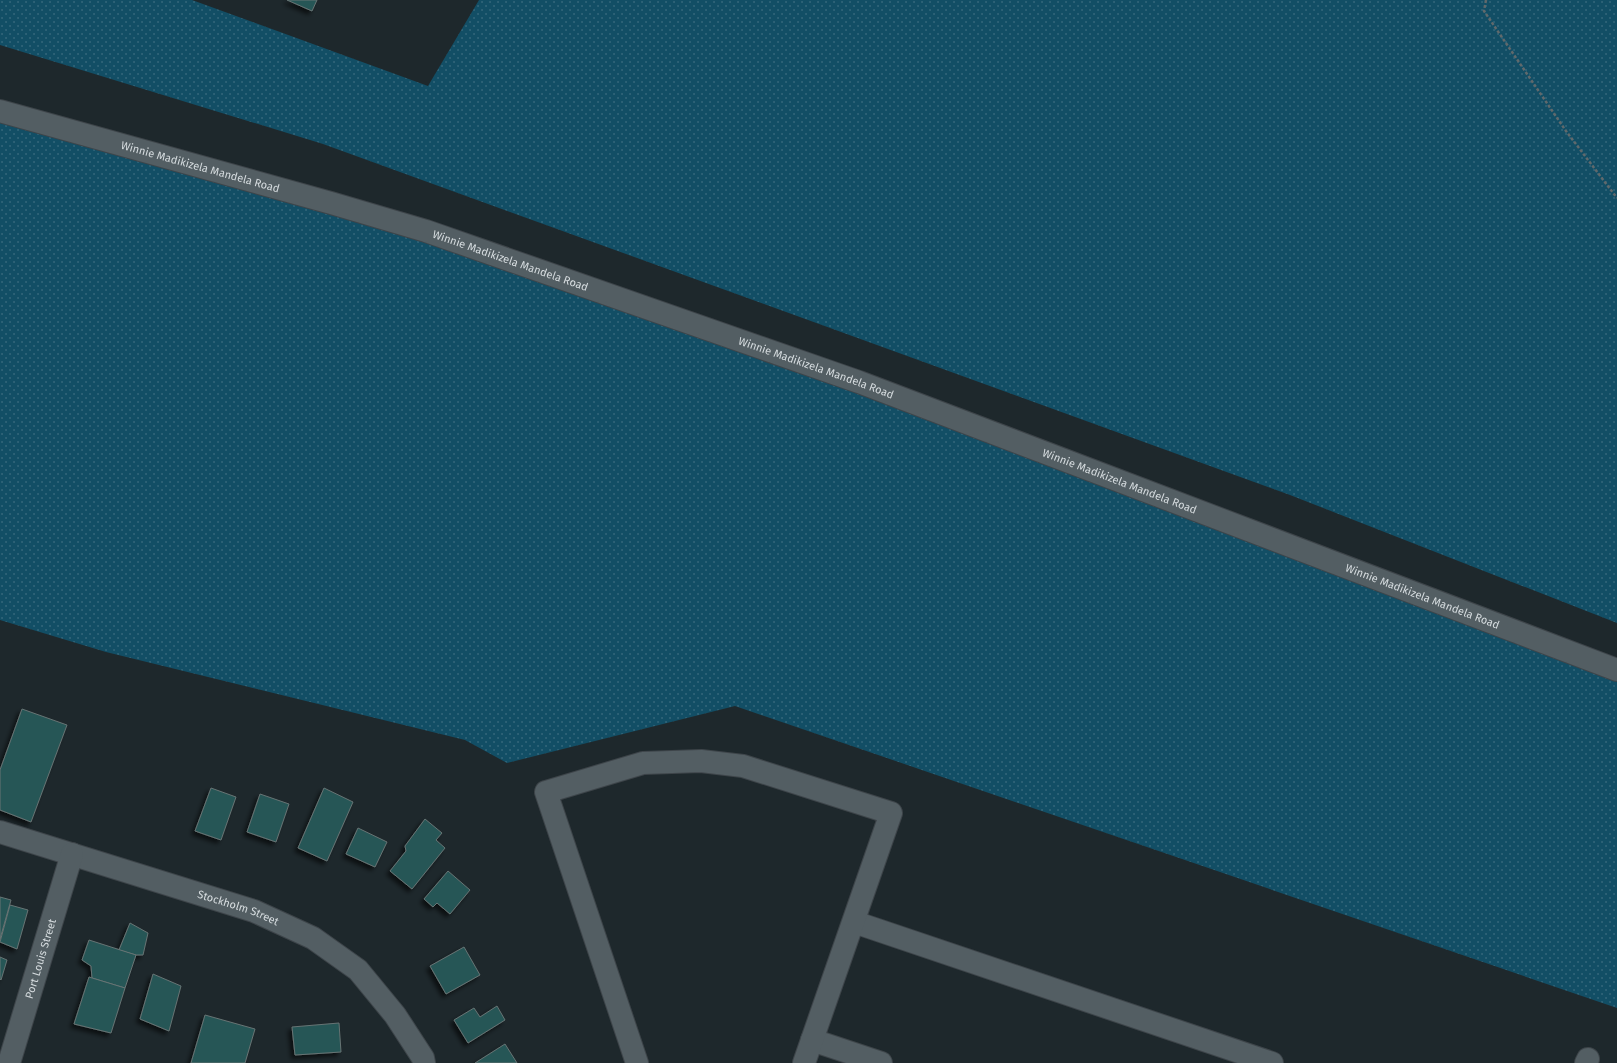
<svg xmlns="http://www.w3.org/2000/svg" width="1617" height="1063" viewBox="0 0 1617 1063" font-family="'Fira Sans',sans-serif">
	<style>
		.grass { fill: url(#grass-dots) }
		.building { fill: #265656; stroke: #677474; filter: url(#shadow) }
		.lines { fill: none; stroke-linecap: round; stroke-linejoin: round }
		.street-casing { stroke: #3e454a; stroke-width: 24 }
		.secondary-casing { stroke: #3e454a; stroke-width: 24 }
		.path { stroke: #60696c; stroke-width: 2.5; stroke-dasharray: 3 2; stroke-linecap: butt }
		.street { stroke: #535e63; stroke-width: 22 }
		.secondary { stroke: #535e63; stroke-width: 22 }
		.labels { text-anchor: middle; stroke-width: 3; stroke-linejoin: round; paint-order: stroke }
		.street-label { font-size: 11px; fill: #d6dcdf; stroke: #151e23 }
	</style>
	<defs>
		<pattern id="grass-dots" width="8" height="8" patternUnits="userSpaceOnUse"><rect width="8" height="8" fill="#124e65"/><path d="M2 2h.1M6 6h.1" fill="none" stroke="#34677b" stroke-width="1.8" stroke-linecap="round"/></pattern>
		<filter id="shadow"><feDropShadow dx="-3.5" dy="3.5" stdDeviation="2" flood-color="#0009"/></filter>
	</defs>
	<rect width="100%" height="100%" fill="#1e282c"/>
	<g class="grass">
		<path d="M0,0H192L428,86L479,0H1617V623L1290,495L323,144L0,45Z"/>
		<path d="M0,111L426,231L1617,670V1008L735,706L507,763L465,740L106,652L0,620Z"/>
	</g>
	<g class="building">
		<path d="M287,0H317L312,11Z"/>
		<path d="M22,709L67,725L31,822L0,810V770Z"/>
		<path d="M211,788L236,797L221,840L195,831Z"/>
		<path d="M324,788L353,802L327,861L298,848Z"/>
		<path d="M260,794L289,804L276,842L247,832Z"/>
		<path d="M425,819L442,833L436,840L445,848L412,889L390,871L406,851L405,846Z"/>
		<path d="M358,828L387,842L375,867L346,854Z"/>
		<path d="M448,871L470,890L450,914L437,903L433,907L424,899Z"/>
		<path d="M0,897L11,900L0,939Z"/>
		<path d="M10,905L28,910L17,949L0,942Z"/>
		<path d="M130,923L148,933L143,955H136L119,950Z"/>
		<path d="M89,940L136,955L125,988L92,978L91,966L82,960Z"/>
		<path d="M464,947L480,975L446,994L430,966Z"/>
		<path d="M0,957L7,960L1,980L0,979Z"/>
		<path d="M153,974L181,986L169,1031L140,1019Z"/>
		<path d="M89,977L125,988L111,1033L74,1024Z"/>
		<path d="M497,1006L505,1020L468,1043L454,1020L474,1008L480,1017Z"/>
		<path d="M205,1015L255,1029L245,1063H191Z"/>
		<path d="M339,1023L341,1052L295,1055L292,1027Z"/>
		<path d="M505,1044L517,1063H475Z"/>
	</g>
	<g class="lines">
		<defs>
			<g id="street">
				<path id="s1" d="M0,832L254,911L313,938L358,970L395,1015L423,1058L424,1063"/>
				<path d="M854,922L1272,1063"/>
				<path d="M812,1040L881,1063"/>
				<path id="s2" d="M9,1063L72,854"/>
				<path d="M637,1063L546,792L643,763L701,761L743,766L891,813L804,1063"/>
				<path d="M1586,1063L1588,1059"/>
			</g>
			<g id="secondary">
				<path id="s3" d="M0,111L331,203L426,231L859,382L1617,670"/>
			</g>
		</defs>
		<use href="#street" class="street-casing"/>
		<use href="#secondary" class="secondary-casing"/>
		<path class="path" d="M1486,0L1484,11L1566,131L1617,198"/>
		<use href="#street" class="street"/>
		<use href="#secondary" class="secondary"/>
	</g>
	<g class="labels">
		<g class="street-label">
			<text dy="4" stroke="none"><textPath href="#s3" startOffset="208">Winnie Madikizela Mandela Road</textPath></text>
			<text dy="4" stroke="none"><textPath href="#s3" startOffset="532">Winnie Madikizela Mandela Road</textPath></text>
			<text dy="4" stroke="none"><textPath href="#s3" startOffset="856">Winnie Madikizela Mandela Road</textPath></text>
			<text dy="4" stroke="none"><textPath href="#s3" startOffset="1180">Winnie Madikizela Mandela Road</textPath></text>
			<text dy="4" stroke="none"><textPath href="#s3" startOffset="1504">Winnie Madikizela Mandela Road</textPath></text>
			<text dy="4" stroke="none"><textPath href="#s1" startOffset="250">Stockholm Street</textPath></text>
			<text dy="4" stroke="none"><textPath href="#s2" startOffset="109">Port Louis Street</textPath></text>
		</g>
	</g>
</svg>
